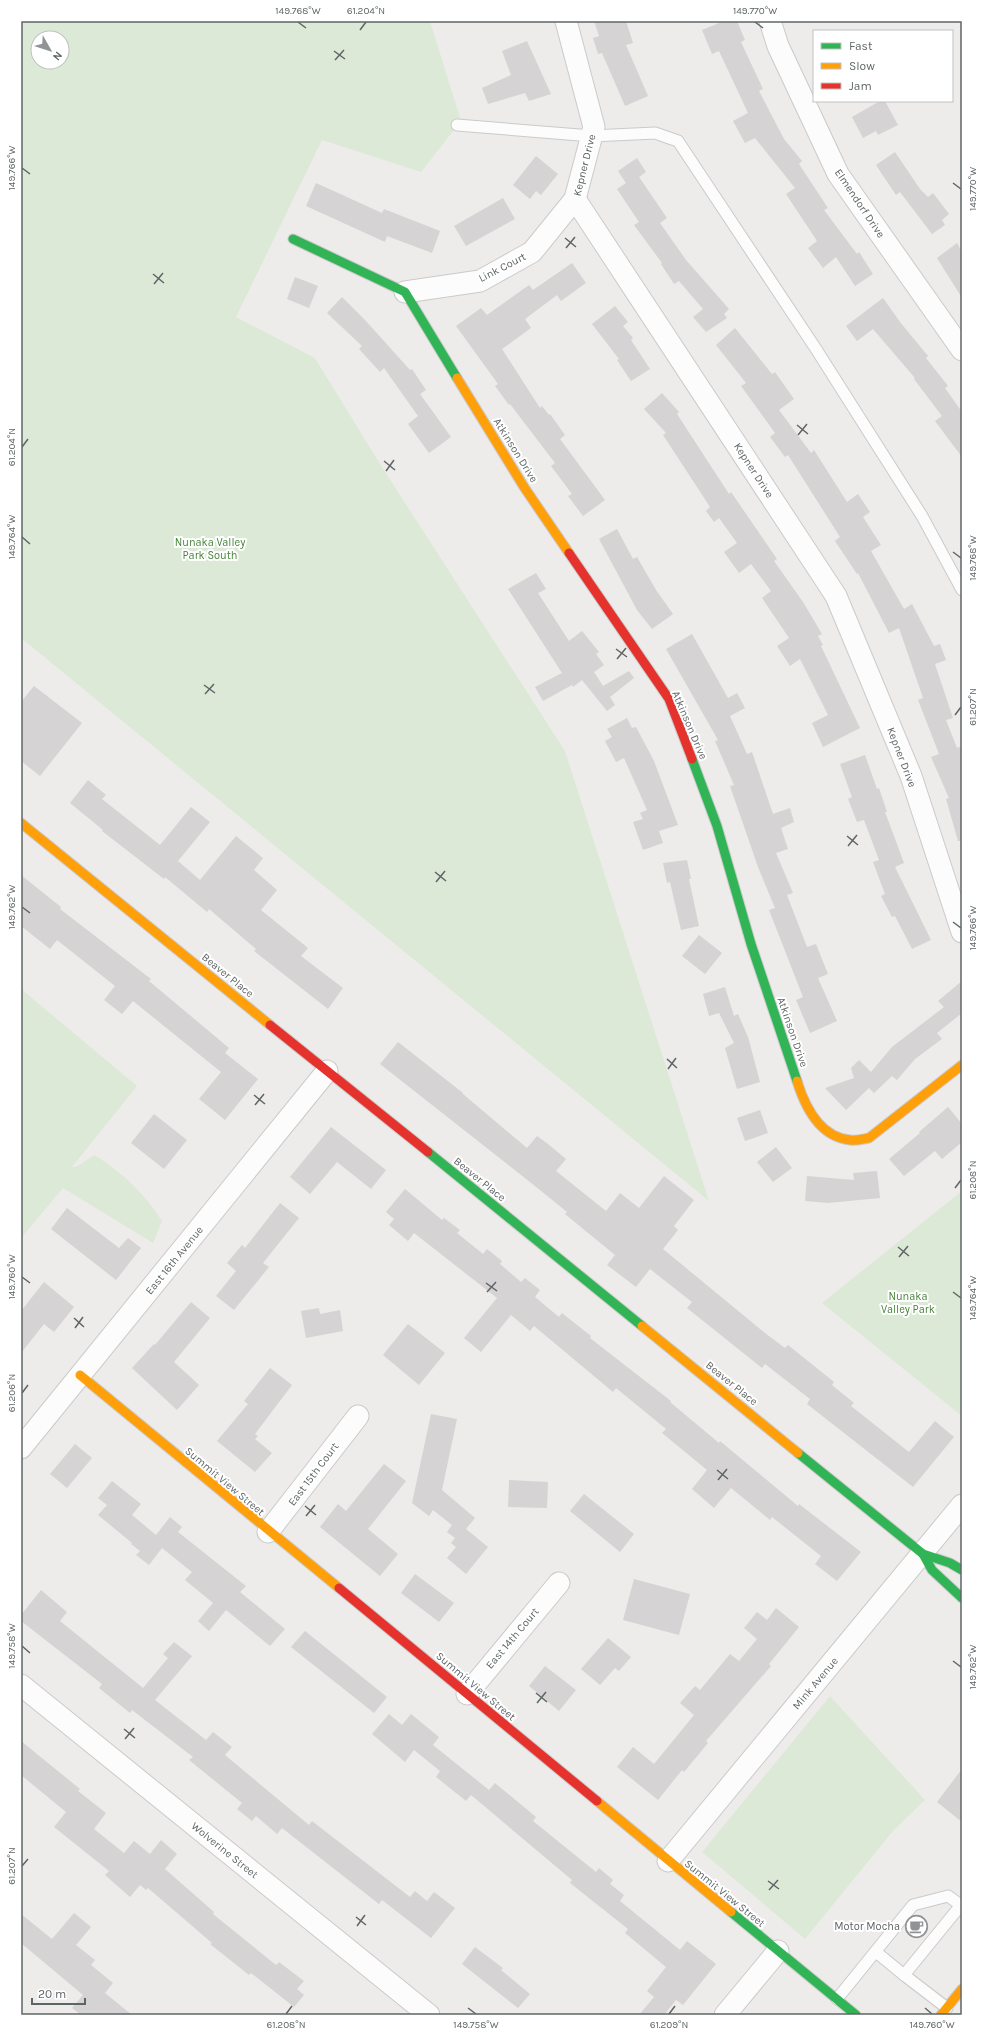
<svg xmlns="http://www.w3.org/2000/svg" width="983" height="2036" viewBox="0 0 983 2036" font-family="Karla,sans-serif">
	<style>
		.green { fill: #dce9d6; fill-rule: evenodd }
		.building { fill: #d5d3d3 }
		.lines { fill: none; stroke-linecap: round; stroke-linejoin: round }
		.lane-casing { stroke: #cbcaca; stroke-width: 13 }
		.street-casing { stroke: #cbcaca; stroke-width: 23 }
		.fast-casing { stroke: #cacaca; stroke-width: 11 }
		.slow-casing { stroke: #cacaca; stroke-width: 11 }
		.jam-casing { stroke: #cacaca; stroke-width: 11 }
		.lane { stroke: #fcfcfc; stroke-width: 11 }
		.street { stroke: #fcfcfc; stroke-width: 21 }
		.fast { stroke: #30b455; stroke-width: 9 }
		.slow { stroke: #ff9f0a; stroke-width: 9 }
		.jam { stroke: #e5322d; stroke-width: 9 }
		.ticks { fill: none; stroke: #5f6567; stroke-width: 1.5 }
		.labels { text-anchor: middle; stroke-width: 4; stroke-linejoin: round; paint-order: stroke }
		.street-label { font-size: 11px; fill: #5f6567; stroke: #fff }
		.park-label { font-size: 11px; fill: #47843a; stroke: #fff }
		.poi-label { font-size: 11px; fill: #5f6567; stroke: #fff; text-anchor: end }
		.neatline { fill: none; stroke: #5f6567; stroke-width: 1.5 }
		.ticks-label { font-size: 10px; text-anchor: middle; fill: #5f6567 }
	</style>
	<rect width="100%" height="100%" fill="#eeecea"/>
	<g class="green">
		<path d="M21,21H430L461,121L421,172L322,140L236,317L315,358L380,464L565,751L709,1201L21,638ZM38,38H62V62H38Z"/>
		<path d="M21,989L137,1086L72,1167H76L94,1155C121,1171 146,1195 162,1221L153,1243L63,1188L21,1238Z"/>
		<path d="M962,1191V1416L822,1303Z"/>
		<path d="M830,1696L925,1800L893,1831L805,1939L702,1852Z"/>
	</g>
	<g class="building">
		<path d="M594,21H626L633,43L626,45L648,96L625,106L602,53L598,54L593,38L599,36Z"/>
		<path d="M724,21H737L745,40L741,42L763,89L759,91L784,139L802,161L799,164L828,208L824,210L857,254L859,252L873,274L855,286L836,257L823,268L808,248L817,241L786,194L795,188L755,138L745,143L733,121L748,113L719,51L712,54L702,30Z"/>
		<path d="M527,41L551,94L529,101L525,93L488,104L482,88L511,75L502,51Z"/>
		<path d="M880,101H885L898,125L878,135L876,131L863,138L852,117Z"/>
		<path d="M895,152L920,189L928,197L933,193L949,214L942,220L945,225L932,234L900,192L896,195L876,165Z"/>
		<path d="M536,156L558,174L541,195L536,191L530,199L513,185Z"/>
		<path d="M637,158L646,172L639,177L667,218L660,223L686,260L729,309L724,314L727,318L706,332L693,317L703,309L679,281L674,284L661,264L662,263L634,225L639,222L617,189L626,183L618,171Z"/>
		<path d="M316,183L382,213L384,209L440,231L432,253L387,236L385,242L306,206Z"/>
		<path d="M503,198L515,219L466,246L454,226Z"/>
		<path d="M957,243L962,252V298L937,258Z"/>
		<path d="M572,263L586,283L561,301L557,295L525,319L531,328L502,349L540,408L542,406L549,415L550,414L565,435L560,439L605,500L583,516L568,496L572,494L551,466L555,463L510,404L509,405L495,386L498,384L456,326L481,308L487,315L529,285L533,290Z"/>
		<path d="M295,277L318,286L309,308L287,299Z"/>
		<path d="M342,297L365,320L410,370L412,369L426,390L420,394L451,437L429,453L408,424L418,416L384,368L380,372L359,349L362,346L327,313Z"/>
		<path d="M883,298L900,322L928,356L926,358L948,386L945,388L962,412V457L935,421L942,416L914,379L915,378L873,329L857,341L846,326Z"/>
		<path d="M615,306L628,322L623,326L633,338L631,340L650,369L631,381L617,360L619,359L592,324Z"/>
		<path d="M735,328L772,374L775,372L794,399L779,410L811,453L814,450L847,502L858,494L870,512L863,517L881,545L871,551L904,609L912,604L934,646L940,644L946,660L935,664L953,718L946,720L957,748L962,746V841H958L946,799L949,798L931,757L939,754L918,700L923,698L899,628L889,633L858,573L857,574L835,541L840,537L788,455L785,457L770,437L775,433L741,386L746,383L716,345Z"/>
		<path d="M662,393L679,412L677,414L729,494L731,492L777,559L774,561L803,602L822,634L818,636L823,645L821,646L860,728L823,747L812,723L828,715L800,659L790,666L777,646L789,638L762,598L771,591L751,564L739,573L724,552L737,543L719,518L714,522L706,511L710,507L663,435L666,433L644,409Z"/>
		<path d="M617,529L633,559L637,557L656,590L673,614L652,629L637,610L599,539Z"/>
		<path d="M536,573L546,589L538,593L569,641L582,631L599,652L596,654L604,665L594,672L603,686L629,671L634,678L610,697L615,705L607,711L582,680L573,687L572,685L543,701L535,687L562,673L508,589Z"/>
		<path d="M692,634L728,698L737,693L745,708L730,716L747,754L752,752L773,814L790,808L794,822L781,828L788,849L776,853L793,893L787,895L807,947L816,944L828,974L818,978L837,1021L810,1033L796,1000L803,997L769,910L775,908L758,867L730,786L734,785L715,741L718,740L666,649Z"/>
		<path d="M34,686L82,723L40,776L21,761V702Z"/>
		<path d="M627,718L632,728L636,727L654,761L678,825L659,831L663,843L643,850L633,822L643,819L640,813L647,810L624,758L616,762L605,741L612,737L607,729Z"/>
		<path d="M865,755L877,789L879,788L887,812H885L904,863L895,867L931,940L912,949L895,916L892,917L881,896L885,894L873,862L879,860L864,820L857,822L848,799L852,797L840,764Z"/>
		<path d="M88,780L106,795L102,799L160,845L191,807L210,822L178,861L200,880L236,836L263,858L254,870L277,890L261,910L308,948L301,956L343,988L328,1009L254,951L256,949L209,909L207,912L165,877L164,879L102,831L103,830L70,803Z"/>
		<path d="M687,860L691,879H689L699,926L681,930L670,882L667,883L663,863Z"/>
		<path d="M21,875L61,907L60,909L151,979L149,981L229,1048L225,1053L258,1079L225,1120L199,1099L221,1072L133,1001L122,1014L104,1000L115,986L57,940L50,949L21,926Z"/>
		<path d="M699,935L722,953L705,974L682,956Z"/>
		<path d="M962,981V1013L937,1033L942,1039L915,1059L897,1080L892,1076L874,1093L869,1088L846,1110L825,1088L854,1078L851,1068L859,1060L871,1072L892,1047L944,1007L938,1001Z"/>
		<path d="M725,987L734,1016L738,1014L748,1037L760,1082L737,1089L725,1048L734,1043L719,1013L709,1016L703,994Z"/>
		<path d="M398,1042L463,1093V1094L527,1148L537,1136L548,1144L566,1159L556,1171L606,1211L620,1193L639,1208L664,1176L694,1200L674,1226L678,1230L663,1249L765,1333L785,1348L788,1345L834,1382L832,1385L854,1403L851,1406L909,1452L935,1421L954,1437L913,1487L807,1404L810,1399L765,1364L762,1368L687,1308L692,1302L650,1269L636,1287L607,1265L615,1255L565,1214L567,1212L530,1182L380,1064Z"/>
		<path d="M948,1107L962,1124V1142L942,1159L935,1151L904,1176L889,1159L920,1133L919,1132Z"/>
		<path d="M760,1110L768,1133L745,1141L737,1118Z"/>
		<path d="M154,1114L187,1140L164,1169L131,1143Z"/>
		<path d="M331,1127L386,1170L371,1189L337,1162L310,1194L290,1177Z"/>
		<path d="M776,1147L792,1168L773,1182L757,1162Z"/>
		<path d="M877,1171L880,1198L828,1203L805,1201L807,1176L854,1180L853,1173Z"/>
		<path d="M405,1189L442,1220L444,1218L460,1230L457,1233L483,1254L487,1249L502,1261L500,1264L521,1282L525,1278L540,1290L535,1297L559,1317L562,1313L591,1336L590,1338L671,1401L670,1402L719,1443L720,1441L798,1506L799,1504L861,1552L837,1581L815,1564L821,1556L772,1517L770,1520L731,1488L714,1508L692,1489L707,1470L662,1433L666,1429L616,1388L613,1392L534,1326L530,1331L511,1315L481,1352L464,1338L497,1298L414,1233L408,1241L389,1225L394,1219L386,1212Z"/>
		<path d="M280,1203L299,1218L263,1263L269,1267L234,1310L216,1296L236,1271L227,1263L242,1245L245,1248Z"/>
		<path d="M67,1208L119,1248L128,1238L141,1248L116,1280L51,1229Z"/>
		<path d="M44,1282L74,1307L54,1332L44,1324L21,1353V1311Z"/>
		<path d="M191,1302L210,1318L174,1362L199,1385L177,1410L132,1368L154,1344L155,1345Z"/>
		<path d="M319,1308L320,1314L340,1310L343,1331L306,1338L301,1311Z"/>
		<path d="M408,1324L445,1353L419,1385L383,1355Z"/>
		<path d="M270,1368L292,1385L255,1434L258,1436L255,1439L272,1453L255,1472L217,1441L248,1404L244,1401Z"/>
		<path d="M431,1414L457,1419L442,1490L475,1518L466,1529L488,1547L466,1574L447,1558L456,1547L451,1543L455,1538L447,1532L452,1525L433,1510L429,1516L412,1503Z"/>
		<path d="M75,1444L92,1458L67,1488L50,1474Z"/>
		<path d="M384,1464L406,1481L368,1529L398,1554L380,1576L320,1527L338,1504L346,1511Z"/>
		<path d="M509,1480L548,1482L547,1508L508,1507Z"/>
		<path d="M112,1481L141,1504L132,1515L156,1535L170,1517L182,1527L178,1532L246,1586L240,1592L285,1629L270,1646L226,1610L209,1631L198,1621L213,1603L185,1580L192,1572L162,1548L149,1565L136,1555L140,1551L131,1544L132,1543L98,1515L107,1505L98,1498Z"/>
		<path d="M584,1494L634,1534L620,1552L570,1511Z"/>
		<path d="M415,1574L454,1603L439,1622L401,1593Z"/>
		<path d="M634,1579L690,1594L679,1635L623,1620Z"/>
		<path d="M41,1590L67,1612L60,1621L143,1688L168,1658L163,1654L174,1642L192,1656L155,1700L206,1740L213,1732L232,1747L225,1755L309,1825L312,1821L410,1897L415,1891L427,1901L434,1892L455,1908L431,1938L382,1900L379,1904L282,1828L277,1834L256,1816L252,1821L237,1809L242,1803L189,1760L193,1757L132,1710L130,1713L99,1688L102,1684L21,1621V1615Z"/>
		<path d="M776,1608L799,1627L769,1664L771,1666L706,1741L708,1743L684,1772L682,1770L658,1800L617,1767L633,1747L654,1764L694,1715L680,1703L695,1686L700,1690L730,1654L739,1661L757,1639L744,1628L757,1612L767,1620Z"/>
		<path d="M305,1631L387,1697L374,1713L291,1647Z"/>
		<path d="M608,1638L631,1657L619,1671L615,1668L600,1685L581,1669Z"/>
		<path d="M545,1666L576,1690L559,1711L529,1686Z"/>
		<path d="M389,1714L402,1725L411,1714L439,1737L433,1745L489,1790L495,1783L536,1817L533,1821L596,1872L599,1868L613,1880L610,1884L624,1895L620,1901L680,1950L687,1941L716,1964L683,2005L676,2000L664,2015H639L654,1997L647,1991L666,1967L625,1933L628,1929L570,1883L572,1880L471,1795L466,1801L436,1777L440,1771L414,1750L405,1762L372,1734Z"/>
		<path d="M21,1741L80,1789L78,1791L106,1813L94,1829L124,1853L134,1841L150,1854L161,1840L177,1854L165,1869L214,1912L213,1914L276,1965L279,1962L304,1981L297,1989L304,1995L294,2007L251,1973L249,1975L210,1944L212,1943L148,1888L146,1890L140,1885L130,1897L105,1875L109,1871L54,1827L66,1812L21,1775Z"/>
		<path d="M962,1769V1822L937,1802Z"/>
		<path d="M74,1913L91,1927L76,1945L95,1960L91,1965L113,1983L105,1993L132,2015H81L72,2008L83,1995L21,1943V1914L52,1939Z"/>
		<path d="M475,1947L503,1968L501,1970L530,1994L518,2008L462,1964Z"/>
	</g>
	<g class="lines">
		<defs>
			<g id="lane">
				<path d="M457,125L592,136L655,133L678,141L816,349L922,516L962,590"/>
				<path d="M876,1952L904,1975"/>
				<path d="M837,1999L913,1905L948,1896L962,1906"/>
				<path d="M947,2008L904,1975L961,1905"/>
			</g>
			<g id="street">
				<path d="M770,21L778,46L838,174L962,350"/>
				<path d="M575,199L836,596L911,776L962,932"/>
				<path d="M405,292L480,281L532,252L575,199L594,127L566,21"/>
				<path d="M21,1448L327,1071"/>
				<path d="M268,1532L358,1416"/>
				<path d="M21,1685L429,2015"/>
				<path d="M467,1694L559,1583"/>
				<path d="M668,1861L962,1505"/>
				<path d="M725,2015L778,1951"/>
			</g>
			<g id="fast">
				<path d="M293,239L405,292L457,378"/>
				<path d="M692,759L717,826L751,944L797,1081"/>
				<path d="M428,1152L642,1326"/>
				<path d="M798,1453L923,1554L950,1563L962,1570"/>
				<path d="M923,1554L932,1570L962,1598"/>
				<path d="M731,1912L856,2015"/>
			</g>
			<g id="slow">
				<path d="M457,378L524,487L569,553"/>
				<path d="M21,823L270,1025"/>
				<path d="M797,1081C805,1107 820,1137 850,1140C856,1141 863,1139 869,1138L962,1065"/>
				<path d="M642,1326L798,1453"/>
				<path d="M80,1375L339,1588"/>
				<path d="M597,1801L731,1912"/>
				<path d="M941,2015L962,1989"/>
			</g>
			<g id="jam">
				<path d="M569,553L669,699L692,759"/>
				<path d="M270,1025L428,1152"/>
				<path d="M339,1588L597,1801"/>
			</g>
		</defs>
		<use href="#lane" class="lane-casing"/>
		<use href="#street" class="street-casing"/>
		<use href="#fast" class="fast-casing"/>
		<use href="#slow" class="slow-casing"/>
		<use href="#jam" class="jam-casing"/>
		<use href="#lane" class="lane"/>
		<use href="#street" class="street"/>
		<use href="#fast" class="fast"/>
		<use href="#slow" class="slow"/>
		<use href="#jam" class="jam"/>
	</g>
	<path class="ticks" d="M298,22L306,28M755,22L763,28M360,30L366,22M334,51L345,59M335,60L344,50M22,168L30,174M953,183L961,189M565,238L576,247M566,248L575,237M153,274L164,283M154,284L163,273M797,425L808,434M798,435L807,424M22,447L28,439M384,461L395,470M386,471L394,460M22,537L30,544M953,552L961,558M616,649L627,657M617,659L626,648M204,685L215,693M205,694L214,684M955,715L961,707M847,836L858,845M848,846L857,835M435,872L446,881M436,882L445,871M22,907L30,913M953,922L961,928M667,1059L677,1068M668,1069L676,1058M254,1095L265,1104M255,1105L264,1094M955,1188L961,1180M898,1247L909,1256M899,1257L908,1246M22,1277L30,1283M486,1283L497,1291M487,1292L496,1282M953,1292L961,1298M74,1318L84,1327M75,1328L83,1317M22,1393L28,1385M717,1470L728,1479M718,1480L727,1469M305,1506L316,1515M306,1516L315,1505M22,1646L30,1653M953,1661L961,1667M536,1693L547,1702M537,1703L546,1692M124,1729L135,1738M125,1739L134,1728M22,1866L28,1859M768,1881L779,1889M769,1890L778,1880M356,1917L366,1925M357,1926L365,1915M468,2008L476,2014M925,2008L932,2014M286,2014L292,2006M669,2014L675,2006"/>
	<defs>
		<symbol id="cafe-ring" viewBox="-11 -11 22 22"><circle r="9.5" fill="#fff" stroke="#919495" stroke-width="1.5"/><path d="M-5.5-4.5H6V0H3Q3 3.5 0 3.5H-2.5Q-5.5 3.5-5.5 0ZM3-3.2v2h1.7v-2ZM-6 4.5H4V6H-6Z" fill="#919495"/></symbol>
	</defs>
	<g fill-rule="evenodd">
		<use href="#cafe-ring" x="904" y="1914" width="25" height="25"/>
	</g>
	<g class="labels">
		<g class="street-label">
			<text transform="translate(584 165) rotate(-76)" y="4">Kepner Drive</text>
			<text transform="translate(860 203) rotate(56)" y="4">Elmendorf Drive</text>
			<text transform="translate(502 267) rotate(-27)" y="4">Link Court</text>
			<text transform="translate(516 450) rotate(58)" y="4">Atkinson Drive</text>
			<text transform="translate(754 470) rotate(57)" y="4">Kepner Drive</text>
			<text transform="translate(690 725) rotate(67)" y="4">Atkinson Drive</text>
			<text transform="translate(902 757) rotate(69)" y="4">Kepner Drive</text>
			<text transform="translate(228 975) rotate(39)" y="4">Beaver Place</text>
			<text transform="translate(793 1032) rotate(71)" y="4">Atkinson Drive</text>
			<text transform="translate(480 1179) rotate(39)" y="4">Beaver Place</text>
			<text transform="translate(174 1260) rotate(-51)" y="4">East 16th Avenue</text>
			<text transform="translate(732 1383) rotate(39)" y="4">Beaver Place</text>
			<text transform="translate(313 1474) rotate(-53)" y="4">East 15th Court</text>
			<text transform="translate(225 1481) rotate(40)" y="4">Summit View Street</text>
			<text transform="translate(512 1638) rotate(-50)" y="4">East 14th Court</text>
			<text transform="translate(815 1683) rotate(-50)" y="4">Mink Avenue</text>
			<text transform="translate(476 1686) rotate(40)" y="4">Summit View Street</text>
			<text transform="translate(225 1850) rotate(39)" y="4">Wolverine Street</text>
			<text transform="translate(725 1893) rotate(39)" y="4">Summit View Street</text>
		</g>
		<g class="park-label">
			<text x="210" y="546">Nunaka Valley<tspan x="210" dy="13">Park South</tspan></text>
			<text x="908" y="1300">Nunaka<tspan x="908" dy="13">Valley Park</tspan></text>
		</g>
		<g class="poi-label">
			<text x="900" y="1930">Motor Mocha</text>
		</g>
	</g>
	<rect width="983" height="2036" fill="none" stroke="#ffffff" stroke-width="44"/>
	<rect x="813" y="30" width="140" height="72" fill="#ffffff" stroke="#bfc1c2"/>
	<rect x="821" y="43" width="20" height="6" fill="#30b455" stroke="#bfc1c2"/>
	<text x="849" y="50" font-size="12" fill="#5f6567">Fast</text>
	<rect x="821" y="63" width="20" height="6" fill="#ff9f0a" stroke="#bfc1c2"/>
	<text x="849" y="70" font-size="12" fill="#5f6567">Slow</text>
	<rect x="821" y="83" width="20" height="6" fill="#e5322d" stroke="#bfc1c2"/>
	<text x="849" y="90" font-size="12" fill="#5f6567">Jam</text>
	<g transform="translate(50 50) rotate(129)"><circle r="19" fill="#ffffff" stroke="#bfc1c2"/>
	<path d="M0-3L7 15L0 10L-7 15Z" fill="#919495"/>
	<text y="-6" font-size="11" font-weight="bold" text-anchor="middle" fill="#5f6567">N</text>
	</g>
	<path d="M32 1998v6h53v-6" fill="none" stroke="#5f6567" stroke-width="2"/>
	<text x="38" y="1998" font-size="12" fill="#5f6567" stroke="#ffffff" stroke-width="3" paint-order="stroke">20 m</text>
	<rect x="22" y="22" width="939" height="1992" class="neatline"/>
	<g class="ticks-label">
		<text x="298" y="14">149.768°W</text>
		<text x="366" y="14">61.204°N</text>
		<text x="755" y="14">149.770°W</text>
		<text transform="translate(11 168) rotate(-90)" y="4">149.766°W</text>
		<text transform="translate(972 189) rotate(-90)" y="4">149.770°W</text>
		<text transform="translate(11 447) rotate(-90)" y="4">61.204°N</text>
		<text transform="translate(11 537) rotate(-90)" y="4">149.764°W</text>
		<text transform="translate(972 558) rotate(-90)" y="4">149.768°W</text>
		<text transform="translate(972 707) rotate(-90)" y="4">61.207°N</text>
		<text transform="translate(11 907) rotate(-90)" y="4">149.762°W</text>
		<text transform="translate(972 928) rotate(-90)" y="4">149.766°W</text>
		<text transform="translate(972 1180) rotate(-90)" y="4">61.208°N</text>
		<text transform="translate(11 1277) rotate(-90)" y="4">149.760°W</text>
		<text transform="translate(972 1298) rotate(-90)" y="4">149.764°W</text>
		<text transform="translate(11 1393) rotate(-90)" y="4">61.206°N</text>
		<text transform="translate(11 1646) rotate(-90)" y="4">149.758°W</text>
		<text transform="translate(972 1667) rotate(-90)" y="4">149.762°W</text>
		<text transform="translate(11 1866) rotate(-90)" y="4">61.207°N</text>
		<text x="286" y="2028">61.208°N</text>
		<text x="476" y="2028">149.758°W</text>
		<text x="669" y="2028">61.209°N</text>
		<text x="932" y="2028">149.760°W</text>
	</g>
</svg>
